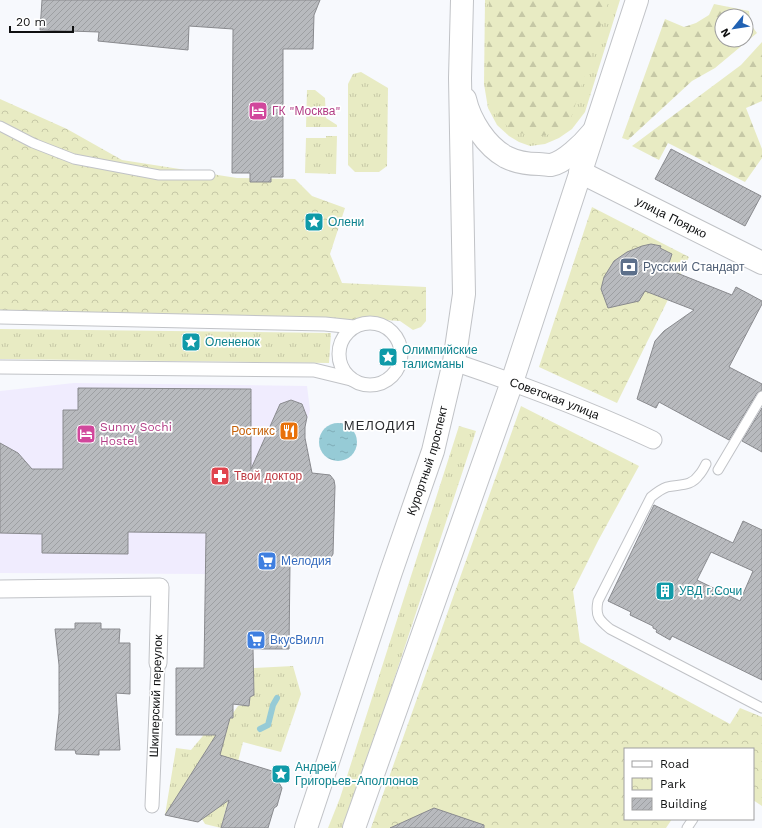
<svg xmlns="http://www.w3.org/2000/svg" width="762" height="828" viewBox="0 0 762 828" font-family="'Work Sans',sans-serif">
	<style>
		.commercial { fill: #f0ecfe }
		.grass { fill: url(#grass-tufts) }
		.forest { fill: url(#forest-firs); fill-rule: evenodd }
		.park { fill: url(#park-crowns) }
		.water { fill: url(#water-ripples) }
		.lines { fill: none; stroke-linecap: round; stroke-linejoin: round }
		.stream { stroke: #96cbd6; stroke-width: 6 }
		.building { fill: url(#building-hatch); stroke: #898a8e; fill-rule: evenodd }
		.service-casing { stroke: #c1c3c7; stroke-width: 11 }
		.pedestrian-casing { stroke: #c1c3c7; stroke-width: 15 }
		.minor-casing { stroke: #c1c3c7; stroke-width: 19 }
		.secondary-casing { stroke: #c1c3c7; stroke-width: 24 }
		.primary-casing { stroke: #c1c3c7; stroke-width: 24 }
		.service { stroke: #fff; stroke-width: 9 }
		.pedestrian { stroke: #fff; stroke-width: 13 }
		.minor { stroke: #fff; stroke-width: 17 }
		.secondary { stroke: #fff; stroke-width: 22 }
		.primary { stroke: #fff; stroke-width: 22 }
		.labels { text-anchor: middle; stroke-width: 3.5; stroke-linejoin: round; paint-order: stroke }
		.hotel-label { font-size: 12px; fill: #b23c85; stroke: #fff; text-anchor: start }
		.street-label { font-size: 12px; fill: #0f1011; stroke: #fff }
		.culture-label { font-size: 12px; fill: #0d838f; stroke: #fff; text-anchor: start }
		.service-label { font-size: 12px; fill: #4e5e75; stroke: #fff; text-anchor: start }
		.food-label { font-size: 12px; fill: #c56008; stroke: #fff; text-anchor: end }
		.health-label { font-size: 12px; fill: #be3a42; stroke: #fff; text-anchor: start }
		.shop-label { font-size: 12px; fill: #366cbe; stroke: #fff; text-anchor: start }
		.neighbourhood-label { font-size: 13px; letter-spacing: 1px; fill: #2b2c2f; stroke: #fff }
	</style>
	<defs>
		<pattern id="grass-tufts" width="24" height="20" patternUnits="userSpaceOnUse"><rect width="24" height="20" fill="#e8ebc3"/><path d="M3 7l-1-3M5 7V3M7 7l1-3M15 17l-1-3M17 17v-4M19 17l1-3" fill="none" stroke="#c6c8a6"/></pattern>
		<pattern id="forest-firs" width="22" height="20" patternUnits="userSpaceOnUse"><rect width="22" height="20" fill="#e8ebc3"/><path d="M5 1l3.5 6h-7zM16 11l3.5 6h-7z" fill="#c6c8a6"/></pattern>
		<pattern id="park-crowns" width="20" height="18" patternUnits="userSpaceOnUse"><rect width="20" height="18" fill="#e8ebc3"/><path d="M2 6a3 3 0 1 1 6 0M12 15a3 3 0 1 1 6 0" fill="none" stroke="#c6c8a6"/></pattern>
		<pattern id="water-ripples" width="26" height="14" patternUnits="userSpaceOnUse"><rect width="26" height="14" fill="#96cbd6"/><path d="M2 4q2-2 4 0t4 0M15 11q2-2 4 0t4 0" fill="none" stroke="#80adb7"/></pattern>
		<pattern id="building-hatch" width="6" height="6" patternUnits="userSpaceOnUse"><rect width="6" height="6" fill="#b8babe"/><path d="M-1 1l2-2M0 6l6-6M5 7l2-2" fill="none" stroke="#9d9fa2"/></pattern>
	</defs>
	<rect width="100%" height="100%" fill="#f7f9fd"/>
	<path class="commercial" d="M74,383L307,386L310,410L305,427V438L308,453L306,473L330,475L333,554L330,559L326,562L320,564H289V649L205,648V574L0,573V391Z"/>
	<g class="grass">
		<path d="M485,0H620L585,112L572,129L559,138L545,144L530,146L519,142L509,136L497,125L488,108L484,84Z"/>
		<path d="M361,72L388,88L387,166L379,172H355L348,165V84L353,74Z"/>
		<path d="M307,90H315L325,98L326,118L337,125V127H306Z"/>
		<path d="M326,136H337L336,174L305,173L306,138H326Z"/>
		<path d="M0,329L331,333L329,363L0,359Z"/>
		<path d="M459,426L476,431L345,828H328L340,798Z"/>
		<path d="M293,666L301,694L281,752L243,742L221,828L205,824L202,819L213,740L165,815L176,748L191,750L218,718L233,713L238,706L243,705L249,706L250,697L254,695V668Z"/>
	</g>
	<g class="forest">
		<path d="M489,0H609L571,118L560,128L547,135L534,137L511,130L499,118L493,104L486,83Z"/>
		<path d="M714,4L749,11L751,25L757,33L715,68L692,81L628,140L622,138L665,19L684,27L696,23L709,15ZM722,16H746V40H722Z"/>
		<path d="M762,42V101L746,108L762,149V158L745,182L668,143L659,160L632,146L741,65Z"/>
	</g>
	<g class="park">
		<path d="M0,99L67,129L122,160L237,178L295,179L312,196L345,208L330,254L342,283L426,287V321L421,327L413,330L400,321L384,320L340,322L0,317Z"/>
		<path d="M592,207L689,257L617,403L539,367Z"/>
		<path d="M521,406L639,466L598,541L573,591L580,642L730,724L740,708L762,717V806L753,800V749H625V819H672L666,828H371Z"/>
	</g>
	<circle class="water" cx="338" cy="442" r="19"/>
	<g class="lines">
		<path class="stream" d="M260,729L268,725L273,705L277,698"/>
	</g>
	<g class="building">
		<path d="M42,0H320L314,15L313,49H283V177H271V182H250V173H232L233,29L189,26L188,50L98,41L99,32L40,30Z"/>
		<path d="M671,149L761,196L745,226L655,179Z"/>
		<path d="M651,244L661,246L660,248L672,254L667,269L732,295L736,287L762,301V304L729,367L762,384V390L757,393L729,440L659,402L656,408L637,399L655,341L664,331L694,310L645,291L639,301L608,308L601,289L604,277L614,261L627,252L642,246Z"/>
		<path d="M78,388L251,389V469L280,404L291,400L302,404L307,417L305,427V438L312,473L330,475L334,480L335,486L333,554L330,559L326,562L320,564L290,563L289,649H253L254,695L250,697L249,706L233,704V718H230L220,755L272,771L282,788L277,806L274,808L268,828H221L229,800L198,822L165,815L216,735H176V668H204L206,533L128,532V554L42,553V534L0,533V443L18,453L32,469H63V410H78Z"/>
		<path d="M762,408V452L742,441Z"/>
		<path d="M654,505L733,543L743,521L762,530V680L672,636L670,640L656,632L657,630L653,628V626L630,615L631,612L608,601ZM711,552L753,571L740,601L697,580Z"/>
		<path d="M75,623H101V629H120L119,643H130V694L116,693L120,750H99V755L76,754L75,750H55L59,713V665L55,629H75Z"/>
		<path d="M434,808L484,825V828H390Z"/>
	</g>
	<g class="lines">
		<defs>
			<g id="service">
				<path d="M0,126L33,143L74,159L159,175H210"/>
				<path d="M706,464C704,468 702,472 699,475C691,487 679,484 667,487C661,489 656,493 651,497L598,601C595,616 599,620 610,629L762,708"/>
				<path d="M718,470L762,396"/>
				<path d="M687,828L693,819"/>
			</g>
			<g id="pedestrian">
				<path d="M0,317L325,324L354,327"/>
				<circle cx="370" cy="354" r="31"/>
				<path d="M0,367L314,370L351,379"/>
				<path d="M152,806L158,663"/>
			</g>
			<g id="minor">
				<path id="s1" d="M454,362C522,385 589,410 653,440"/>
				<path d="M0,589L160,587L158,663"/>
			</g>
			<g id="secondary">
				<path id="s2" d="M580,172L762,263"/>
			</g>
			<g id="primary">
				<path d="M465,99C470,121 486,146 506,157C516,162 528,164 539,164C543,164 548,165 551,165C565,162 583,144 592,133"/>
				<path id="s3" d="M306,828L391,572L433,451L454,362L464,294L460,78L462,0"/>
				<path d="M354,828L512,382L637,0"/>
			</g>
		</defs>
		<use href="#service" class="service-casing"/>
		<use href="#pedestrian" class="pedestrian-casing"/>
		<use href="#minor" class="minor-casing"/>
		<use href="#secondary" class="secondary-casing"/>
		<use href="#primary" class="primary-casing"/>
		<use href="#service" class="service"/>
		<use href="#pedestrian" class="pedestrian"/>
		<use href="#minor" class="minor"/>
		<use href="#secondary" class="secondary"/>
		<use href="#primary" class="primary"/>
	</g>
	<defs>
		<symbol id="hotel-square" viewBox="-11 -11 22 22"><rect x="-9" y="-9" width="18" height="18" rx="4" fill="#d1479c" stroke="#fff"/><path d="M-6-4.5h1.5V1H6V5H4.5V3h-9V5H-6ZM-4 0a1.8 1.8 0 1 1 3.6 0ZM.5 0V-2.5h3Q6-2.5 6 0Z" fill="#fff"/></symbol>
		<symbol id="sight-square" viewBox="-11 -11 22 22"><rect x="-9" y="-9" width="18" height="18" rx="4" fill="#0f9aa8" stroke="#fff"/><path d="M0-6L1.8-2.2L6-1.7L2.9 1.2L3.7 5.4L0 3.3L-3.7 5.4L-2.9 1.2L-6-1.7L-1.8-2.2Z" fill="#fff"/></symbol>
		<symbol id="bank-square" viewBox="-11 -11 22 22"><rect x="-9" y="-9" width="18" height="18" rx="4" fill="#5c6f8a" stroke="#fff"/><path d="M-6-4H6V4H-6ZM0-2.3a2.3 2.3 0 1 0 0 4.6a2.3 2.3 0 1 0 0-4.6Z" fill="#fff"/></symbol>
		<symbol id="restaurant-square" viewBox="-11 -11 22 22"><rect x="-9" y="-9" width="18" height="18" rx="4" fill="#e8710a" stroke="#fff"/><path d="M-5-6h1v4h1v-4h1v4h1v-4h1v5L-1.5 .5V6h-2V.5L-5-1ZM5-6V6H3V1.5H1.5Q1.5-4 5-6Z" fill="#fff"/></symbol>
		<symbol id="pharmacy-square" viewBox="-11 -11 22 22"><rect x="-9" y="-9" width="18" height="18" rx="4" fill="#e0444e" stroke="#fff"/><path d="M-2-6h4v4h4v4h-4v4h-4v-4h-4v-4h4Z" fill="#fff"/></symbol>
		<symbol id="supermarket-square" viewBox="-11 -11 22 22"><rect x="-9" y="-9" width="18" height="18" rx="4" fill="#3f7fe0" stroke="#fff"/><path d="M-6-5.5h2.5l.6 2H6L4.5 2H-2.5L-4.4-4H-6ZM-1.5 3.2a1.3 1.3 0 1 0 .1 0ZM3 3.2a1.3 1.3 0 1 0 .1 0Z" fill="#fff"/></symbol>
		<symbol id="building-square" viewBox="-11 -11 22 22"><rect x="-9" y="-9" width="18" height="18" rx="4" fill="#0f9aa8" stroke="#fff"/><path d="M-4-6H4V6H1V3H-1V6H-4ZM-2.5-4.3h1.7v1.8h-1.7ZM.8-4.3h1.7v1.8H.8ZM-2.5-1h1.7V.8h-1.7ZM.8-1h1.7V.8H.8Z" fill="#fff"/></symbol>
	</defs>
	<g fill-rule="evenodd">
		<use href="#hotel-square" x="247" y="100" width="22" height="22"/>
		<use href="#sight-square" x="303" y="211" width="22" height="22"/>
		<use href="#bank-square" x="618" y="256" width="22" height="22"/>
		<use href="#sight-square" x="180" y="331" width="22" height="22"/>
		<use href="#sight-square" x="377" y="346" width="22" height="22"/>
		<use href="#restaurant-square" x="278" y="420" width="22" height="22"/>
		<use href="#hotel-square" x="75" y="423" width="22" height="22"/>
		<use href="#pharmacy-square" x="209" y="465" width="22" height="22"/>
		<use href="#supermarket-square" x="256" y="550" width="22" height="22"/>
		<use href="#building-square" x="654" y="580" width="22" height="22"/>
		<use href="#supermarket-square" x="245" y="629" width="22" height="22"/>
		<use href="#sight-square" x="270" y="763" width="22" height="22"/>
	</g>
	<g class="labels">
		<g class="hotel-label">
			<text x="272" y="115">ГК "Москва"</text>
			<text x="100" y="431">Sunny Sochi<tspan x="100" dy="14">Hostel</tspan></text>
		</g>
		<g class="street-label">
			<text dy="4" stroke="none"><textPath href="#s2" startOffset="102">улица Поярко</textPath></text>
			<text dy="4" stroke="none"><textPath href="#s1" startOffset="107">Советская улица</textPath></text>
			<text dy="4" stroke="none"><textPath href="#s3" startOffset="387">Курортный проспект</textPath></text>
			<text transform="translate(156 696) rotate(-88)" y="4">Шкиперский переулок</text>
		</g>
		<g class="culture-label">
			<text x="328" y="226">Олени</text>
			<text x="205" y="346">Олененок</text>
			<text x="402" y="354">Олимпийские<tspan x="402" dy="14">талисманы</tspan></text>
			<text x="679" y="595">УВД г.Сочи</text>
			<text x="295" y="771">Андрей<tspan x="295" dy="14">Григорьев-Аполлонов</tspan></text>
		</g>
		<g class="service-label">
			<text x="643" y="271">Русский Стандарт</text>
		</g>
		<g class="food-label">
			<text x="275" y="435">Ростикс</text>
		</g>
		<g class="health-label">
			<text x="234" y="480">Твой доктор</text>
		</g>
		<g class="shop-label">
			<text x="281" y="565">Мелодия</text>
			<text x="270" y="644">ВкусВилл</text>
		</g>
		<g class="neighbourhood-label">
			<text x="380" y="430">МЕЛОДИЯ</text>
		</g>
	</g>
	<rect x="624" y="748" width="130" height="72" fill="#ffffff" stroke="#9f9fa0"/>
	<rect x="632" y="761" width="20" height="6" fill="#ffffff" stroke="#9f9fa0"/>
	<text x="660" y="768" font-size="12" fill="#0f1011">Road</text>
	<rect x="632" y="778" width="20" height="12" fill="url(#park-crowns)" stroke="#9f9fa0"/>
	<text x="660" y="788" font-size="12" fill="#0f1011">Park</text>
	<rect x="632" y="798" width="20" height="12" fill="url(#building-hatch)" stroke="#9f9fa0"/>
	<text x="660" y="808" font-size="12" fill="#0f1011">Building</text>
	<g transform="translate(734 28) rotate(240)"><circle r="19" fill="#ffffff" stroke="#9f9fa0"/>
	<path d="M0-3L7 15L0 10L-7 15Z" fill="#2162b3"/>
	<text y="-6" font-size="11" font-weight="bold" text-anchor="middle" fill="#0f1011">N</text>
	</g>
	<path d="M10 26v6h63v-6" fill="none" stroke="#0f1011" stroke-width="2"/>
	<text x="16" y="26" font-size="12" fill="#0f1011" stroke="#ffffff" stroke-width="3" paint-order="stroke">20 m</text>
</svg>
